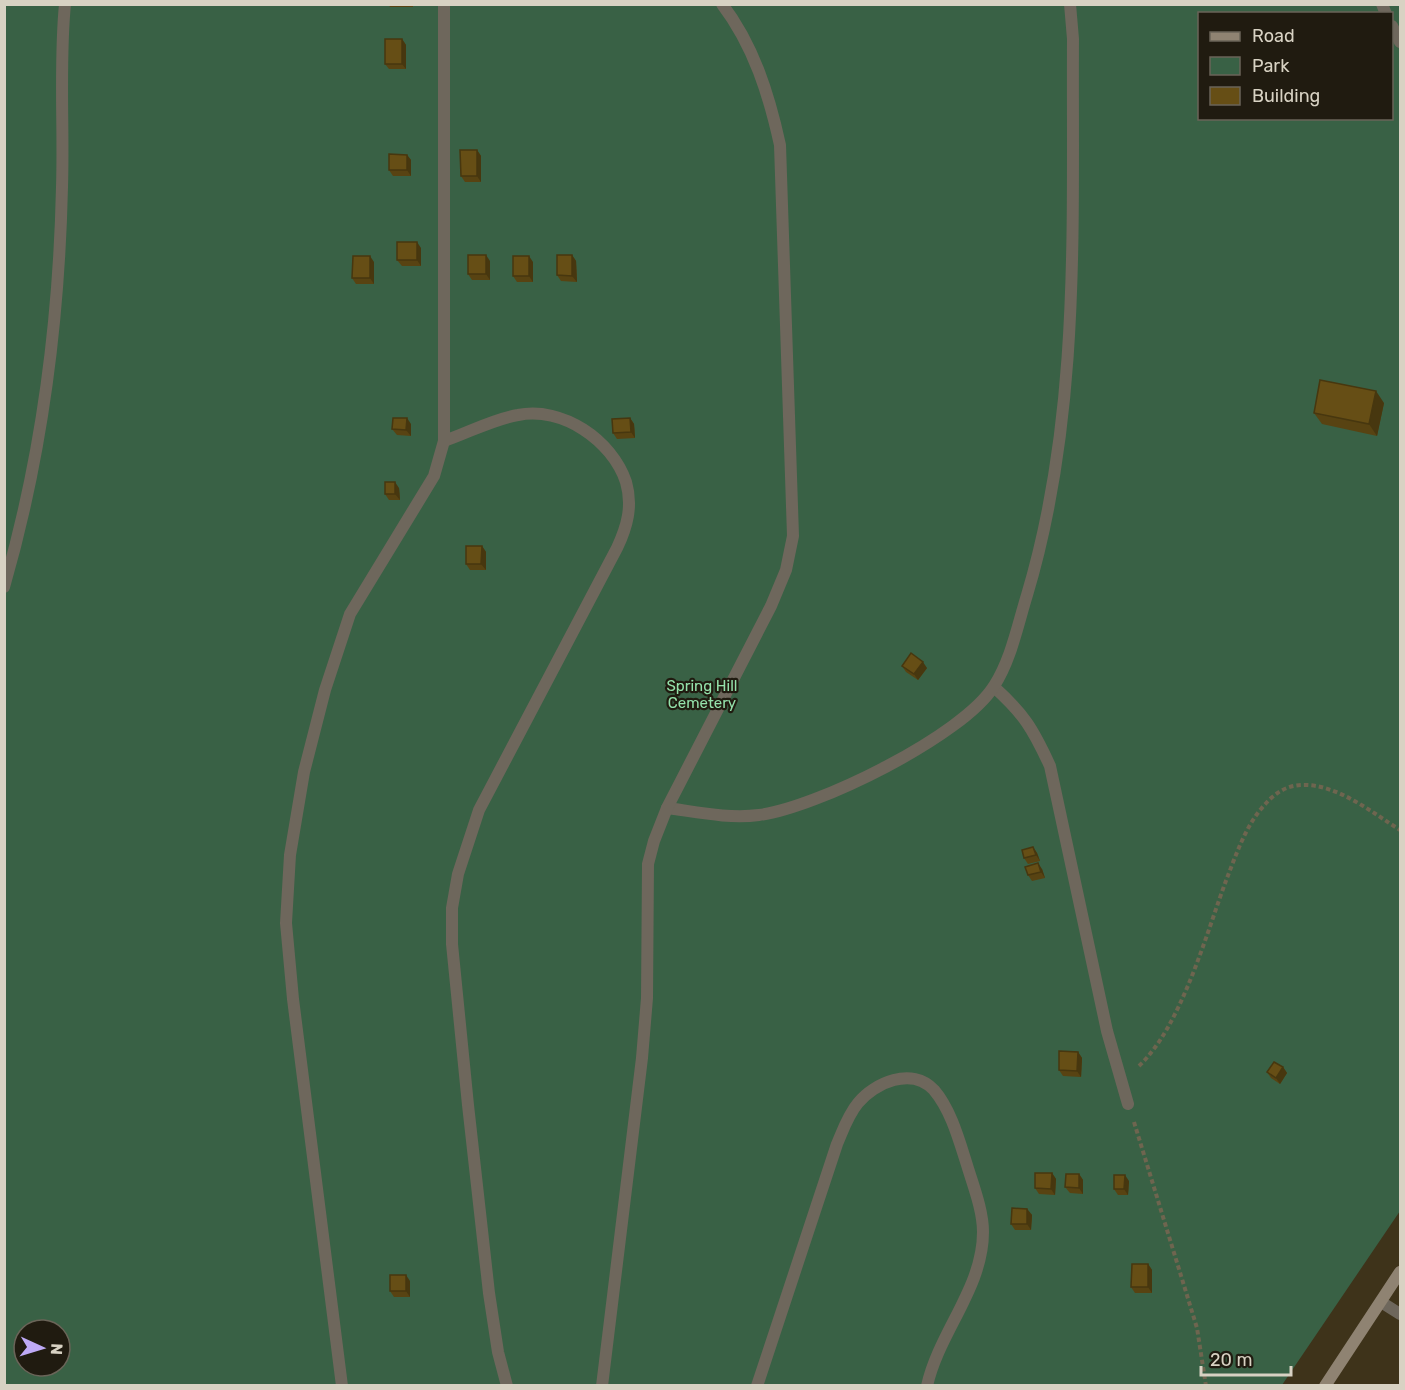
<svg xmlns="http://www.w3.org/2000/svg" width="1405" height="1390" viewBox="0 0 1405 1390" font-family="Rubik,sans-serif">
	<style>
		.green { fill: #396145; fill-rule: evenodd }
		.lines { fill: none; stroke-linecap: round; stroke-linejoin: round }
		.path { stroke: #6e654f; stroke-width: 4; stroke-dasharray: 4.5 3; stroke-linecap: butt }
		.lane { stroke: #6e675c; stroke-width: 12 }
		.secondary { stroke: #8f8372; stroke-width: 12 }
		.wall { fill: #584312 }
		.shaded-wall { fill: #47370f }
		.building { fill: #664e15; stroke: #47370f; stroke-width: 1.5 }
		.labels { text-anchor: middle; stroke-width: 4.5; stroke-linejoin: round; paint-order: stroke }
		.park-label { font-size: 15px; fill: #94e2ab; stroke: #201b10 }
	</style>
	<rect width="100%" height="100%" fill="#3e331a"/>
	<path class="green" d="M5,5H1400V1211L1282,1385L5,1386ZM1200,14H1392V118H1200ZM24,1330H60V1366H24Z"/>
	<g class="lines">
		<g class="path">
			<path d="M1139,1066C1182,1025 1206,934 1227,878C1236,855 1245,828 1261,809C1272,795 1285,785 1303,785C1337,784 1373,813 1400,830"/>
			<path d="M1134,1122L1197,1328L1206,1386"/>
		</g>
		<g class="lane">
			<path d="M1382,4L1386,14"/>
			<path d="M1392,26L1400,42"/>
			<path d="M444,441C468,433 493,419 518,415C562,406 612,440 626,482C633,506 627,527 617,548L479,810L458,874L452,908V944L468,1105L489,1293L498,1352L507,1386"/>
			<path d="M4,587C42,456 59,323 62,187C64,126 59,65 65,4"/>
			<path d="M994,687C1024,714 1033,729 1050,766L1107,1031L1128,1104"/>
			<path d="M667,808C697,812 729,819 759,815C816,808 963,736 994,686C1011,660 1018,624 1027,595C1081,415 1072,225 1073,39L1070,4"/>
			<path d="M1381,1302L1400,1314"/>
			<path d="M342,1386L293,999L286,923L290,855L304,772L325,690L350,614L434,476L444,441V4"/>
			<path d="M602,1386L642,1058L647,998L648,864L654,841L667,808L771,606L786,570L793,536L780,145C769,95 754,46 722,4"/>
			<path d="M757,1386L837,1144C843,1130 848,1115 858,1103C874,1083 912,1066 934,1090C951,1110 959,1140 967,1165C973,1185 983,1210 983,1232C983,1288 939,1332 927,1386"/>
		</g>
		<path class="secondary" d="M1325,1386L1400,1272"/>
	</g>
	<g class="wall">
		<path d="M388,4H413V7H390Z"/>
		<path d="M402,39L406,45V69H389L385,64Z"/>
		<path d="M477,150L481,156V182H465L461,176Z"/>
		<path d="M407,155L411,160V176H393L389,170Z"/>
		<path d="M421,248V266H402L397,260Z"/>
		<path d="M572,255L576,261L577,282L561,281L557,275Z"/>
		<path d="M490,261V280H472L468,274Z"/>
		<path d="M374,262V284H356L352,278Z"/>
		<path d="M533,262V282H517L513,276Z"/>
		<path d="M1384,403L1377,436L1322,424L1314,413Z"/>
		<path d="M630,418L634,424L635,438L617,439L613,433Z"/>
		<path d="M411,424V436L397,435L392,429Z"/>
		<path d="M399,488L400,500H389L385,494Z"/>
		<path d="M482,546L486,552V570H470L466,564Z"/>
		<path d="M902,666L927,668L918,680L906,672Z"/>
		<path d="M1033,847L1037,853L1040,861L1028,864L1024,858Z"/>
		<path d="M1042,869L1045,878L1032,881L1028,875Z"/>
		<path d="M1078,1052L1082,1058L1081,1077L1063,1076L1059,1070Z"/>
		<path d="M1283,1067L1287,1073L1280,1084L1271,1078L1267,1072Z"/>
		<path d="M1052,1173L1056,1179L1055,1195L1039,1194L1035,1188Z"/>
		<path d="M1079,1174L1083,1180V1194L1070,1193L1065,1187Z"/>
		<path d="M1129,1181L1128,1195H1118L1114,1189Z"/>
		<path d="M1027,1209L1032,1215L1031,1230H1015L1011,1224Z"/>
		<path d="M1148,1264L1152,1270V1293H1135L1131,1287Z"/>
		<path d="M410,1281V1297H394L390,1291Z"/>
	</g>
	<g class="shaded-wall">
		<path d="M402,39L406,45V69L402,64Z"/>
		<path d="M477,150L481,156V182L477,176Z"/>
		<path d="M407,155L411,160V176L407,170Z"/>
		<path d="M417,242L421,248V266L417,260Z"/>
		<path d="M486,255L490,261V280L486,274Z"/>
		<path d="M572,255L576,261L577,282L572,276Z"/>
		<path d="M370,256L374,262V284L370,278Z"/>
		<path d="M529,256L533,262V282L529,276Z"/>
		<path d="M1376,391L1384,403L1377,436L1369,424Z"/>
		<path d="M407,418L411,424V436L406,430Z"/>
		<path d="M630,418L634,424L635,438L631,432Z"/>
		<path d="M395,482L399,488L400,500L395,494Z"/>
		<path d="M482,546L486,552V570L481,564Z"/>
		<path d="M923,662L927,668L918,680L914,674Z"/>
		<path d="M1033,847L1037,853L1040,861L1036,855Z"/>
		<path d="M1038,863L1042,869L1045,878L1041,872Z"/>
		<path d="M1078,1052L1082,1058L1081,1077L1077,1071Z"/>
		<path d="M1283,1067L1287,1073L1280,1084L1276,1078Z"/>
		<path d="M1052,1173L1056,1179L1055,1195L1051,1189Z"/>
		<path d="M1079,1174L1083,1180V1194L1079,1188Z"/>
		<path d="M1125,1175L1129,1181L1128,1195L1124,1189Z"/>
		<path d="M1027,1209L1032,1215L1031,1230L1027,1224Z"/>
		<path d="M1148,1264L1152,1270V1293L1148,1287Z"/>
		<path d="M406,1275L410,1281V1297L406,1291Z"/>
	</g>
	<g class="building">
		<rect x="385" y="39" width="17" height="25"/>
		<path d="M460,150H477V176H461Z"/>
		<path d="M389,154L407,155V170H389Z"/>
		<rect x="397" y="242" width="20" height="18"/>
		<rect x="468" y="255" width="18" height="19"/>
		<path d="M557,255H572V276L557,275Z"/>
		<path d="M353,256H370V278H352Z"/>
		<rect x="513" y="256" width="16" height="20"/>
		<path d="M1320,380L1376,391L1369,424L1314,413Z"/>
		<path d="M393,418H407L406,430L392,429Z"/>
		<path d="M630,418L631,432L613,433L612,419Z"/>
		<rect x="385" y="482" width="10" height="12"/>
		<path d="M466,546H482L481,564H466Z"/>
		<path d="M911,653L923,662L914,674L902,666Z"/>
		<path d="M1033,847L1036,855L1024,858L1022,850Z"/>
		<path d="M1038,863L1041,872L1028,875L1025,867Z"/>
		<path d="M1059,1051L1078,1052L1077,1071L1059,1070Z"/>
		<path d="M1274,1062L1283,1067L1276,1078L1267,1072Z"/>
		<path d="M1035,1173H1052L1051,1189L1035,1188Z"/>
		<path d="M1066,1174H1079V1188L1065,1187Z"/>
		<path d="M1114,1175H1125L1124,1189H1114Z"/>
		<path d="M1012,1208L1027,1209V1224H1011Z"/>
		<path d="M1132,1264H1148V1287H1131Z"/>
		<rect x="390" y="1275" width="16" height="16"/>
	</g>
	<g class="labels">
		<g class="park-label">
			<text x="702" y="691">Spring Hill<tspan x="702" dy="17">Cemetery</tspan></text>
		</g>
	</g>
	<rect width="1405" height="1390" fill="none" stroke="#d8d2c3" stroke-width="12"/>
	<rect x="1198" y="12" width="195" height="108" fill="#201b10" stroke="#6a6458" stroke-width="1.5"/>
	<rect x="1210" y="32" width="30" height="9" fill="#8f8372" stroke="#6a6458" stroke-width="1.5"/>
	<text x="1252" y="42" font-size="18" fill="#d8d2c3">Road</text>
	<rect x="1210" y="57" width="30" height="18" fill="#396145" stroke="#6a6458" stroke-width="1.5"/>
	<text x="1252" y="72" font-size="18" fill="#d8d2c3">Park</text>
	<rect x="1210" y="87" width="30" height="18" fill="#664e15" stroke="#6a6458" stroke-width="1.5"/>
	<text x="1252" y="102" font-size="18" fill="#d8d2c3">Building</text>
	<g transform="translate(42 1348) rotate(94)"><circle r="28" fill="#201b10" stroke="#6a6458" stroke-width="1.5"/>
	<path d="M0-4.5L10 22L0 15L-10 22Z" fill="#bea9f5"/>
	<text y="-9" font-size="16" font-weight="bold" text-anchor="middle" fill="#d8d2c3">N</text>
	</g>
	<path d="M1201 1366v9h90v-9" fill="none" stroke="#d8d2c3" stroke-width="3"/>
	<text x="1210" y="1366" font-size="18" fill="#d8d2c3" stroke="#201b10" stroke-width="4.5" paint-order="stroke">20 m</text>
</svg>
